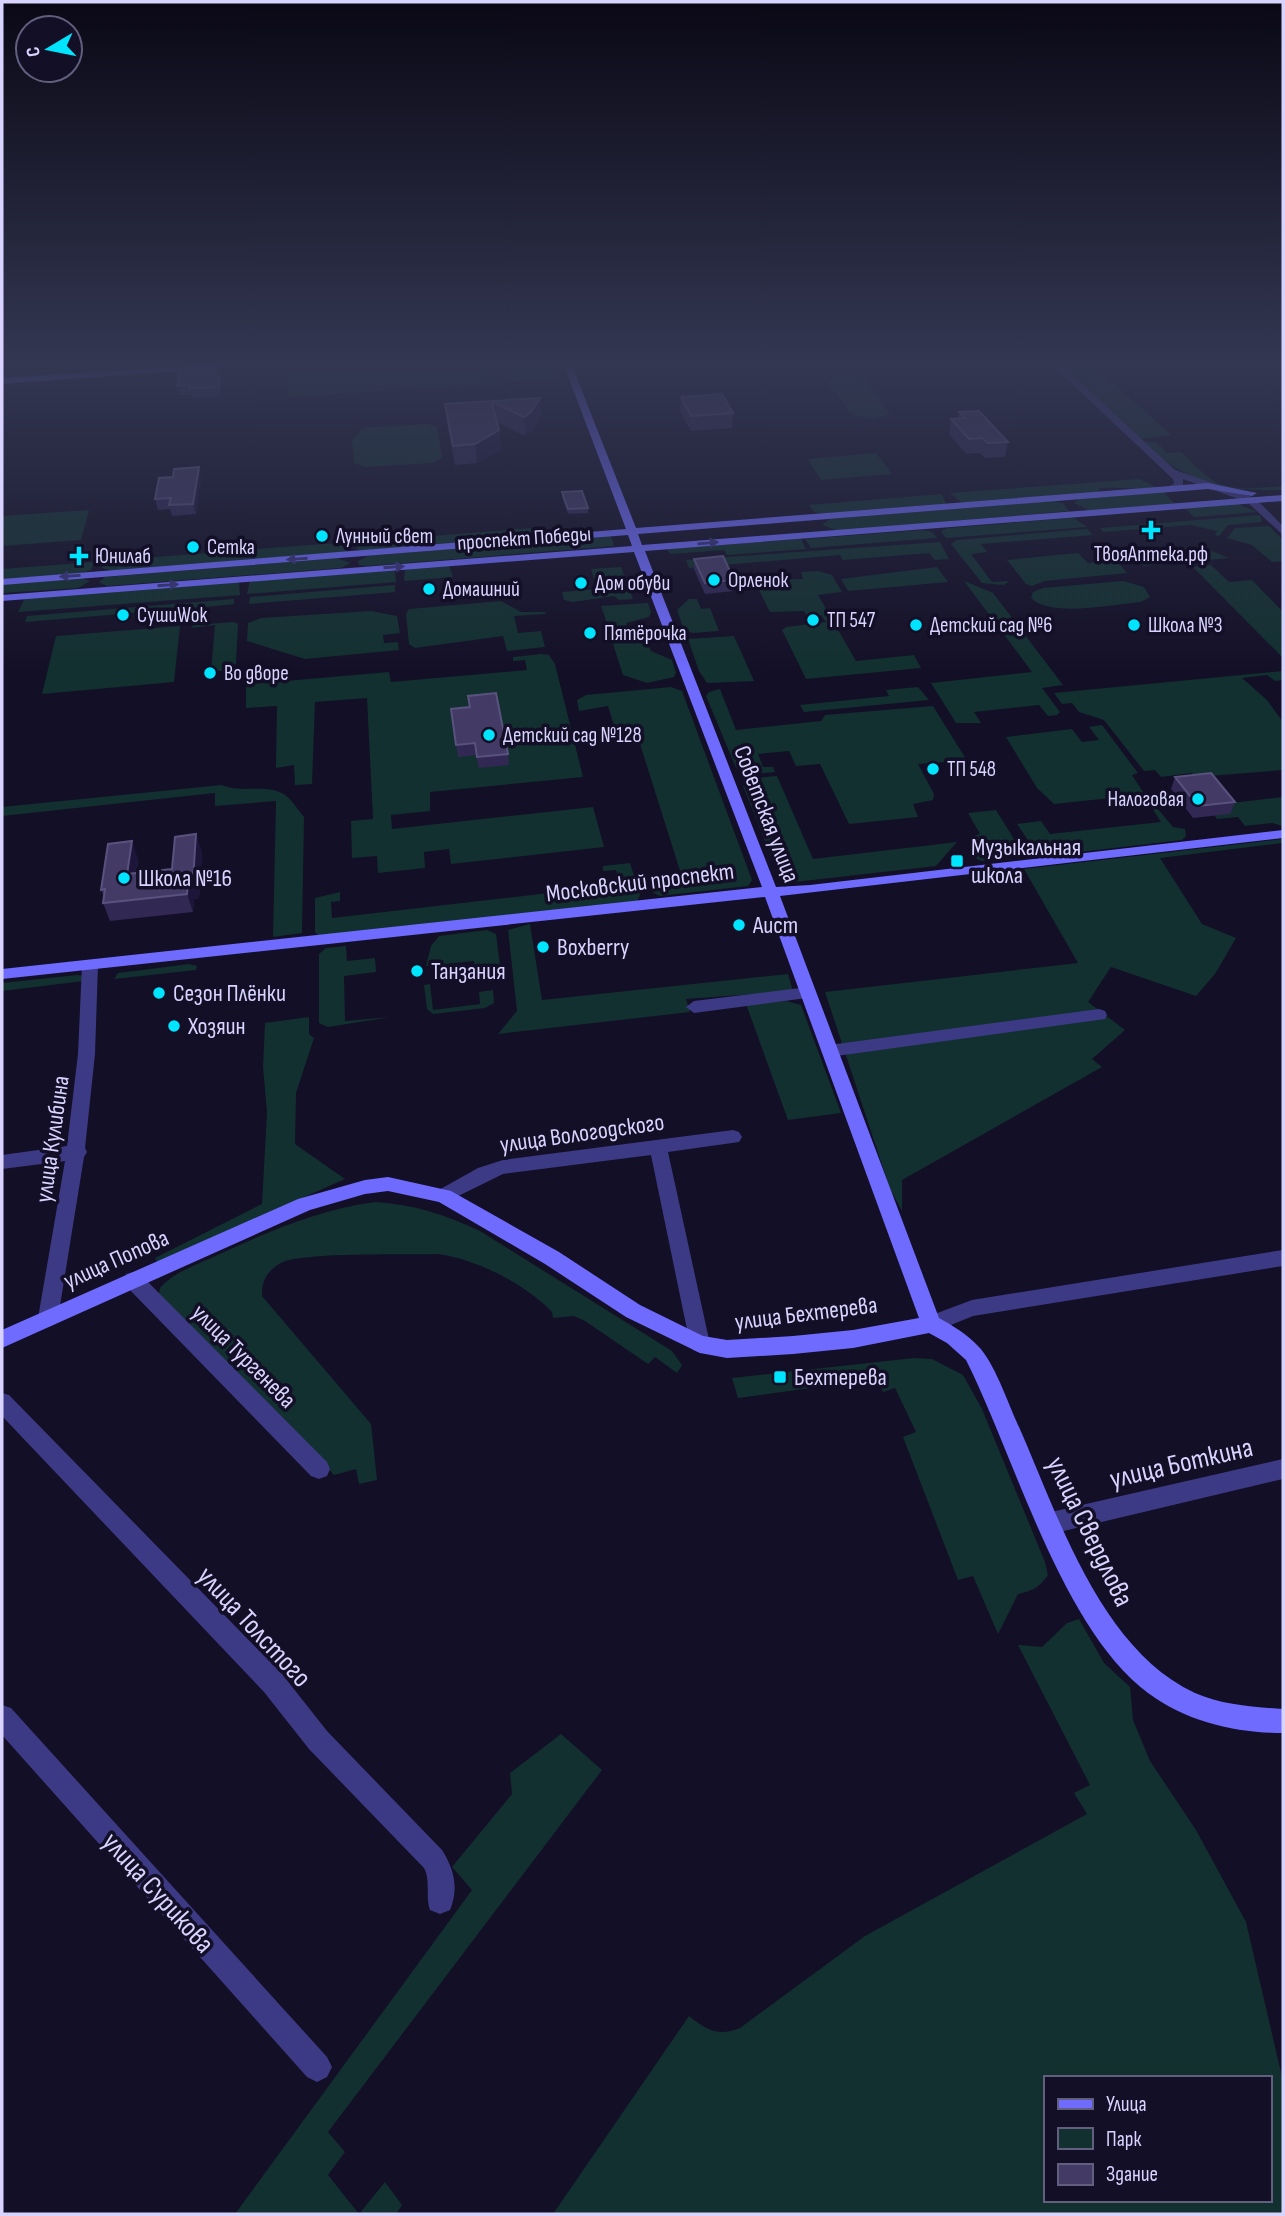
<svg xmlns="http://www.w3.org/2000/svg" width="1285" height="2216" viewBox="0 0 1285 2216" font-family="'Sofia Sans Condensed',sans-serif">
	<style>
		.green { fill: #12302f; fill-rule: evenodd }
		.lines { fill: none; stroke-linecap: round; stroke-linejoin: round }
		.street { fill: #3d3a85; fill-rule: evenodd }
		.secondary { fill: #6f6bff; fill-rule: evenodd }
		.wall { fill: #312854 }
		.shaded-wall { fill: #1d163a }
		.building { fill: #433a66; stroke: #5a527e; stroke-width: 2 }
		.oneway { fill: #38347d }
		.poi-dot { fill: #00e5ff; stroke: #130f26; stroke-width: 2.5 }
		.labels { text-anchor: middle; stroke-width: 7; stroke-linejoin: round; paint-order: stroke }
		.far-poi-label { font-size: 21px; fill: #d9d4ff; stroke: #130f26; text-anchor: start }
		.far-street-label { font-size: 21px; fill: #d9d4ff; stroke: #130f26 }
		.street-label { font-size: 24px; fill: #d9d4ff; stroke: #130f26 }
		.poi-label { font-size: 24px; fill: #d9d4ff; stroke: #130f26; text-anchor: start }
		.near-street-label { font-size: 28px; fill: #d9d4ff; stroke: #130f26 }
	</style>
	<rect width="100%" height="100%" fill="#130f26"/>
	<g class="green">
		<path d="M379,363H551L557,379L288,397V369Z"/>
		<path d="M1059,363H1091L1171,435L1140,439Z"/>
		<path d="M852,375L867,381L890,414L874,419L852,415L827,382L834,376Z"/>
		<path d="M427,424L437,427L442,458L432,463L366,467L354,463L352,440L363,428Z"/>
		<path d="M1142,442H1156L1167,453L1181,452C1192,462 1203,475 1216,482C1233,492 1264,487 1283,486V490C1225,492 1185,482 1142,442Z"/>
		<path d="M876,453L892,474L821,480L807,459Z"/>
		<path d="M1139,479L1158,488C1138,490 1120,487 1100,488L1097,493L962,503L950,493Z"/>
		<path d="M1163,492L1175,504L1090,511L1074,503L1079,499Z"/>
		<path d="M942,494L946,504L825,514L814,512L809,505Z"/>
		<path d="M1052,501L1063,503L1069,511L839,531L822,525L830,519Z"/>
		<path d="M1238,504L1257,512L1194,517L1185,508Z"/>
		<path d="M89,510L81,540L2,546V516Z"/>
		<path d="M1260,515L1262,522L1228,525L1219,536L1215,535L1217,531L1191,525L1103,532L1100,528Z"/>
		<path d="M1074,518L1087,527L946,538L941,531L948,528Z"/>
		<path d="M1269,526L1283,540V561L1272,562L1252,545L1227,538L1235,528Z"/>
		<path d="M544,527L543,536L362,551L357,549L356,542Z"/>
		<path d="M1087,529L1093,535L981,544L987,552L971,554L992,582L1009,581L1004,585L982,583L951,544L957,540Z"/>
		<path d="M923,530L932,532L937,538L811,548L805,539Z"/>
		<path d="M611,536L614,546L368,566L359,565L358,561L368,556Z"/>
		<path d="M801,539L806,549L727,555L724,550L671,554L666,549Z"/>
		<path d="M349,542L347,552L114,571L102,568L104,561Z"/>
		<path d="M940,542L949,559L935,560L929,553L843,560L840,555L689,568L686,560Z"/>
		<path d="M1202,547L1229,558L1144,566L1131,560L1172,549Z"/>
		<path d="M1078,553L1088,563L1117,561L1127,573L1045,581L1032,586L1026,584L1007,560Z"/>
		<path d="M337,558L350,563L341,568L107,586L99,582L105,577Z"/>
		<path d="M94,562L91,570L82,573L2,580V569Z"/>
		<path d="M1211,565L1229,582L1252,580L1283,612V658L1193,567Z"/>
		<path d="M449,566L453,577L404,581L405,569Z"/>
		<path d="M621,567L633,599L619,600L614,596L573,602L564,600L562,592L597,589L591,569Z"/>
		<path d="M937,567L948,582L848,591L841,579Z"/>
		<path d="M391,570L395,572L396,582L247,594L250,581Z"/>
		<path d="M818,571L832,575L842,592L818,595L856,661L914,655L921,668L806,679L782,630L786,627L826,622L821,615L807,616L804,611L770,612L758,588L764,580L803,579L801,572Z"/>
		<path d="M81,578L90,581L78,588L2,593V584Z"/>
		<path d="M964,581L993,593L1063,685L1042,688L1060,712L1057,715L1048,716L1039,705L974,712L981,723H956L931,683L1032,672Z"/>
		<path d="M1123,581L1144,587L1150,597L1141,602C1115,604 1050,618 1031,598L1033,592L1043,588Z"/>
		<path d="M239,582L240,595L18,612L25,598Z"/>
		<path d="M395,585V592L249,604L250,597Z"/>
		<path d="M234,599V604L216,606L25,622L27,616Z"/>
		<path d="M689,599H697L701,609L710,608L719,631L693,633L684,630L677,610Z"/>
		<path d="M501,601L521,612H546L545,614L514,616L518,633L541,631L545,647L507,651L503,636L415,648L409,644L406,614L409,609Z"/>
		<path d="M648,603L651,612L649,617L626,623L627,627L609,629L601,606Z"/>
		<path d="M371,611L397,616L400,633L383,635L384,643L398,642L399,650L305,659L247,641L248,623L261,618Z"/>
		<path d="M234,622L238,624L236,664L225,671H211L215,625L192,628L193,625Z"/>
		<path d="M180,626L174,682L42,694L56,636Z"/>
		<path d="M636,632L645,636L651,651L672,660L676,673L674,677L647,683L623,675L610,635Z"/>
		<path d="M734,636L754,681L707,683L699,671L688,639Z"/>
		<path d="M541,654L549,655L555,664L583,777L430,792V811L391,815L392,829L593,807L604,847L451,864L449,849L424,852L425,868L378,873L377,856L352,858L351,821L373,819L367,698L315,702L312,784L295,785L294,765L276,768L277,706L246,708V675L251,674V684L389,672L391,682L527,670L525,660L513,661V657Z"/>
		<path d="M1283,671V680L1275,681L1267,675L1242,678L1267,700L1283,722V770L1196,777L1192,773L1161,777L1155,770L1144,771L1104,720L1079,712L1072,703L1062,704L1054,693Z"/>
		<path d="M671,687L682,691L752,880L748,886L660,896L652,892L649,882L682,877L640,744L620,745L608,706L579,711L577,700L586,695Z"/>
		<path d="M918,687L929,700L804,712L800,705L889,696L886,690Z"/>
		<path d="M720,689L736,730L821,721L825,715L933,706L971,767L949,770L944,762L918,764L934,794L933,800L913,804L918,817L849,824L820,764L796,766L789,751L758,754L763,767H773L775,772L753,774L736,768L706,696L709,692Z"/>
		<path d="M1102,725L1138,773L1132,775L1143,792L1139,795L1054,804L1037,788L1006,737L1072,729L1082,742L1099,740L1089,727Z"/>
		<path d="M777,776L813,859L957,842L936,866L786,883L781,881L743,786L755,778Z"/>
		<path d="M222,785C242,794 267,783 285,795C292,800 298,810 304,817L302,933L273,937L276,801L215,806V793L2,816V807Z"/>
		<path d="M1283,797V826L1272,823L1245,826L1238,817L1217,819L1215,816L1223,804Z"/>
		<path d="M1152,808H1157L1173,827L1185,829L1186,836L1182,840L1046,856L1036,852L1017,824L1041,821L1050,834L1161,822Z"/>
		<path d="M996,810L1022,852L1020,856L982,861L977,859L970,846L976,840L973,836L980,834L968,813Z"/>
		<path d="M1283,839V843L1160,858L1202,924L1236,938L1215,974L1196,996L1111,967L1088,1002L1125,1030L1092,1059L1102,1067L902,1180V1211L890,1189L825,992L1078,963L1024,869Z"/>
		<path d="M630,863L640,895L637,901L321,938L315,932V898L340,892V901L331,902L332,918L620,885L616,870L603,871V866Z"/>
		<path d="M530,924L542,1000L788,974L793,991L686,999L690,1012L498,1034L517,1011L508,930Z"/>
		<path d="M487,930L496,934L501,973L490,974L488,965L475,967L474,961L426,966L431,946L439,936Z"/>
		<path d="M346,946L347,961L375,958L376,972L344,976L345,1021L391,1017L328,1027L319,1023V954L326,948Z"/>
		<path d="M189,964L197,966L196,970L114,979L118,973Z"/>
		<path d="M77,975L85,976L84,981L2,991V983Z"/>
		<path d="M430,984L433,1010L480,1004L479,992L493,990L494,1003L485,1008L433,1014L427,1009L424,985Z"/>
		<path d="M787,1001L801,1005L841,1113L788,1120L746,1004Z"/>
		<path d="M309,1017V1034L314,1038L296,1093L295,1144L345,1179L157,1262L155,1258L262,1204L267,1112L263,1067L265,1023Z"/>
		<path d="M375,1202C413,1204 446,1215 480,1231L672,1351L682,1365L677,1373L655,1357L648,1364L585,1321L574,1316L553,1318L552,1312C525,1284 478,1260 439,1254C407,1255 307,1252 283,1262C268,1269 261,1281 262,1296L371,1424L377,1480L359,1484L356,1469L334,1475L159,1294L160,1288C173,1273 193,1266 211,1258C265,1233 316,1210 375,1202Z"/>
		<path d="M914,1358L932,1359L963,1375L982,1409L1045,1562L1048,1575C1039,1588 1032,1591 1018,1594L998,1634L973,1576L958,1580L903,1437L916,1432L895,1388L883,1392L877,1379L738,1398L732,1378Z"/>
		<path d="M1079,1619L1104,1663L1130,1687L1133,1720L1150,1761L1196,1830L1246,1922L1283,2081V2214H553L689,2016C706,2030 719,2037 740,2028L865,1936L1087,1814L1074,1793L1090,1785L1018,1645L1042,1647L1067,1623ZM1045,2078H1269V2200H1045Z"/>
		<path d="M561,1734L602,1770L328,2132L345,2152L328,2175L359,2214L385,2182L402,2205L396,2214H235L472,1890L452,1867L512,1794L510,1773Z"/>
	</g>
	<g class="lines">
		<g class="street">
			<path d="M1050,363H1059L1175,470L1255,498L1283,526V535L1247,502L1183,479V488L1167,491V487L1174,484L1173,479Z"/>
			<path d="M90,960L98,965L95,1054L85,1148L87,1152L84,1157L58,1318L55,1324L48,1327L41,1324L38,1318L65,1161L2,1169V1155L67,1146L78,1054L82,965Z"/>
			<path d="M808,987L816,993L814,997L694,1013L686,1007L694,1001Z"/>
			<path d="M1099,1009L1105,1011L1107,1015L1105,1019L829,1057L821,1051L829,1045Z"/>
			<path d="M733,1130L739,1132L742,1137L739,1142L668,1152L710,1344L707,1350L700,1353L693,1350L690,1344L651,1155L503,1174L444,1203L437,1201L435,1196L437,1191L478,1168L503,1160Z"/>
			<path d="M1283,1250V1266L973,1316L931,1333L924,1330L921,1324L924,1318L972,1300Z"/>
			<path d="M133,1272L140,1274L327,1462L330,1469L327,1476L319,1479L311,1476L126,1286L123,1280L126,1274Z"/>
			<path d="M2,1393L9,1395L282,1674L327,1731L442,1850C454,1869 459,1888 450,1910L440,1914L430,1910C425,1896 431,1881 424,1868L309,1749L264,1692L2,1416Z"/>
			<path d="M1283,1459V1479L1051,1534L1043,1531L1040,1523L1043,1515L1051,1512Z"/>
			<path d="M2,1705L11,1708L327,2057L332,2067L327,2077L317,2082L307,2077L2,1735Z"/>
		</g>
		<g class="secondary">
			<path d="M235,363H285L2,384V378Z"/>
			<path d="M563,363H571L636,528L1208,483L1257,493L1252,496L1208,489L638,534L642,545L1283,495V501L645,551L776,887L810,885L1283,830V838L780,896L939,1318C953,1326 967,1334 978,1346C995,1363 1008,1404 1019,1427C1058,1515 1100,1649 1195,1693C1222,1705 1253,1707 1283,1709V1733C1236,1733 1187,1722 1148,1693C1061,1628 1015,1457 966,1360L947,1343L929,1333L853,1348L793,1354L727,1358L700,1353L626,1317L545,1264L439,1202L388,1191L365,1194L310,1210L2,1348V1330L298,1199L365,1180L388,1177L451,1191L559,1252L640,1305L703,1336L727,1340L793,1336L853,1330L919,1318L765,897L2,979V969L762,887L634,552L2,601V595L632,546L628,535L2,585V579L626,529Z"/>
		</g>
	</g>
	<g class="wall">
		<path d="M216,375L222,385L221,397L192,398L191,395H179L177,386Z"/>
		<path d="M681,397L733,413L732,428L691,431L680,412Z"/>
		<path d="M540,398L541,416L531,432L525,436L497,422L499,430L501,449L477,463L455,465L447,423L445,404Z"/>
		<path d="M959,412L1008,442L1005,457L985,458L980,453L966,454L949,434L951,419L958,418Z"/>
		<path d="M201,478L196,514L172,516L170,509L158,510L155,499Z"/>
		<path d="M562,492L588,508V513L568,514L562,497Z"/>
		<path d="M694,559L734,580V591L705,594L694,569Z"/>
		<path d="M468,696L508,754L509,765L479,768L476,755L458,757L451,709L470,708Z"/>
		<path d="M1175,777L1235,802L1230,814L1193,818L1171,789Z"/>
		<path d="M202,852L199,898L194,899L193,912L110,921L103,903L104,897L101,890L138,859L137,873L172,869Z"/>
	</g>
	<g class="shaded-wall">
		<path d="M220,375L222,385L221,397L219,387Z"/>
		<path d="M540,398L541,416L531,432L525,436L524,417Z"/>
		<path d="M499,430L501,449L477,463L475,444Z"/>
		<path d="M199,467L201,478L196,514L193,504Z"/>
		<path d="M196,834L202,852L199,898L194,899L193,912L187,894Z"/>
		<path d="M132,841L138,859L134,892L127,874Z"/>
	</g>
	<g class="building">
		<path d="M215,370L214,375H220L219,387L189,389L190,385L177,386L179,373Z"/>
		<path d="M722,394L733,413L691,416L681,397Z"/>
		<path d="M540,398L530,413L524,417L492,402L499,430L475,444L453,446L445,404Z"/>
		<path d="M979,411L1008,442L988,443L982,438L969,439L951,419L965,418L959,412Z"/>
		<path d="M199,467L193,504L169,505L171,498L155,499L159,478L173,477L174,469Z"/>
		<path d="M582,491L588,508L568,509L562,492Z"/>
		<path d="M723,556L734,580L705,583L694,559Z"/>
		<path d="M496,693L508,754L477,757L475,743L456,745L451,709L470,707L468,696Z"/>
		<path d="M1211,773L1235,802L1198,806L1175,777Z"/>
		<path d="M196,834L193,880L188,881L187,894L103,903L105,889L101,890L108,844L132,841L127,874L172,869L175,837Z"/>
	</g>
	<defs><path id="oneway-solid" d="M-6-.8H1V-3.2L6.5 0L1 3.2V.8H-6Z" transform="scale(1.75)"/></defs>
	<g class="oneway">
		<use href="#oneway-solid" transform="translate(708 543) rotate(-5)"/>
		<use href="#oneway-solid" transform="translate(297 559) rotate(176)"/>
		<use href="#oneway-solid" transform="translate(394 567) rotate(-4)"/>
		<use href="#oneway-solid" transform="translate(70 576) rotate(176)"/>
		<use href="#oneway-solid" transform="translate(168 585) rotate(-4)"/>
	</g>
	<linearGradient id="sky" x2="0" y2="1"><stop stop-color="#0a0815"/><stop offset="0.54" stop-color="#333752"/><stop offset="1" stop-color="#333752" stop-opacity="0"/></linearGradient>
	<rect width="1285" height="674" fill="url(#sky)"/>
	<g class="poi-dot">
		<path d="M1147.5 519.5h7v7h7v7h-7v7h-7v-7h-7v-7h7z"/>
		<circle cx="322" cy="536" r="7"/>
		<circle cx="193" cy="547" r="7"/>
		<path d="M75.5 545.5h7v7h7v7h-7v7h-7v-7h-7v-7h7z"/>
		<circle cx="714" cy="580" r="7"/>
		<circle cx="581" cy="583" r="7"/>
		<circle cx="429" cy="589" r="7"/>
		<circle cx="123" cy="615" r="7"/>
		<circle cx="813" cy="620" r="7"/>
		<circle cx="916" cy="625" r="7"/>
		<circle cx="1134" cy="625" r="7"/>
		<circle cx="590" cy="633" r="7"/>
		<circle cx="210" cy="673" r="7"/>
		<circle cx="489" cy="735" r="7"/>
		<circle cx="933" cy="769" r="7"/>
		<circle cx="1198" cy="799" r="7"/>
		<rect x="950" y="854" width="14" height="14" rx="3.5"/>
		<circle cx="124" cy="878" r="7"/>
		<circle cx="739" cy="925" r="7"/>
		<circle cx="543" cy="947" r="7"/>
		<circle cx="417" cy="971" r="7"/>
		<circle cx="159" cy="993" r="7"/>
		<circle cx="174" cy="1026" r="7"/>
		<rect x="773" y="1370" width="14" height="14" rx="3.5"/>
	</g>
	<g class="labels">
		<g class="far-poi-label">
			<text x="336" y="543">Лунный свет</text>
			<text x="207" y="554">Сетка</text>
			<text x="1151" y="561" text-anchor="middle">ТвояАптека.рф</text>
			<text x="95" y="563">Юнилаб</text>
			<text x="728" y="587">Орленок</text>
			<text x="595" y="590">Дом обуви</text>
			<text x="443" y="596">Домашний</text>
			<text x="137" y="622">СушиWok</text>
			<text x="827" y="627">ТП 547</text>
			<text x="930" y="632">Детский сад №6</text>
			<text x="1148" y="632">Школа №3</text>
			<text x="604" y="640">Пятёрочка</text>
			<text x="224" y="680">Во дворе</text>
			<text x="503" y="742">Детский сад №128</text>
			<text x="947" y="776">ТП 548</text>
			<text x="1184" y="806" text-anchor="end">Налоговая</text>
		</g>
		<g class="far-street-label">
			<text transform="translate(524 538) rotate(-4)" y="7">проспект Победы</text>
		</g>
		<g class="street-label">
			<text transform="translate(767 814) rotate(69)" y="8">Советская улица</text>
			<text transform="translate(640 882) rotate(-7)" y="8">Московский проспект</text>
			<text transform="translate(582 1133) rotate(-8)" y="8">улица Вологодского</text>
			<text transform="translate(52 1139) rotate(-82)" y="8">улица Кулибина</text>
			<text transform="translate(116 1259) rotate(-24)" y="8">улица Попова</text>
			<text transform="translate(806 1313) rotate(-7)" y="8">улица Бехтерева</text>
			<text transform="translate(244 1356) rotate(45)" y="8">улица Тургенева</text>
		</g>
		<g class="poi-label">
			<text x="971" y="855">Музыкальная<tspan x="971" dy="28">школа</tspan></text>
			<text x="138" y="886">Школа №16</text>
			<text x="753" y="933">Аист</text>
			<text x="557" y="955">Boxberry</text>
			<text x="431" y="979">Танзания</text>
			<text x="173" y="1001">Сезон Плёнки</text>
			<text x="188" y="1034">Хозяин</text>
			<text x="794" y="1385">Бехтерева</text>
		</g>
		<g class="near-street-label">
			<text transform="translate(1181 1462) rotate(-13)" y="10">улица Боткина</text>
			<text transform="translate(1091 1531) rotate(64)" y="10">улица Свердлова</text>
			<text transform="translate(255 1626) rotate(47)" y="10">улица Толстого</text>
			<text transform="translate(159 1892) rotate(48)" y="10">улица Сурикова</text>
		</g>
	</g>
	<rect width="1285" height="2216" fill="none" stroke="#d9d4ff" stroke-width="7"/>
	<rect x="1044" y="2076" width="228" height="126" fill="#130f26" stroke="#625e7d" stroke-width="2"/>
	<rect x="1058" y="2099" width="35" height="10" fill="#6f6bff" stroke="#625e7d" stroke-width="2"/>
	<text x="1106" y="2111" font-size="21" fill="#d9d4ff">Улица</text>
	<rect x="1058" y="2128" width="35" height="21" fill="#12302f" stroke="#625e7d" stroke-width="2"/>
	<text x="1106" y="2146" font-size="21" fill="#d9d4ff">Парк</text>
	<rect x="1058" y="2164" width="35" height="21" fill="#433a66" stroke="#625e7d" stroke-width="2"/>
	<text x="1106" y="2181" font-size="21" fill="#d9d4ff">Здание</text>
	<g transform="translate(49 49) rotate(260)"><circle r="33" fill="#130f26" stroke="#625e7d" stroke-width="2"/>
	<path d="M0-5L12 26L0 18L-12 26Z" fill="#00e5ff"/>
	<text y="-10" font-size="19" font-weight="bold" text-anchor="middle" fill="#d9d4ff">С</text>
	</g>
</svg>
